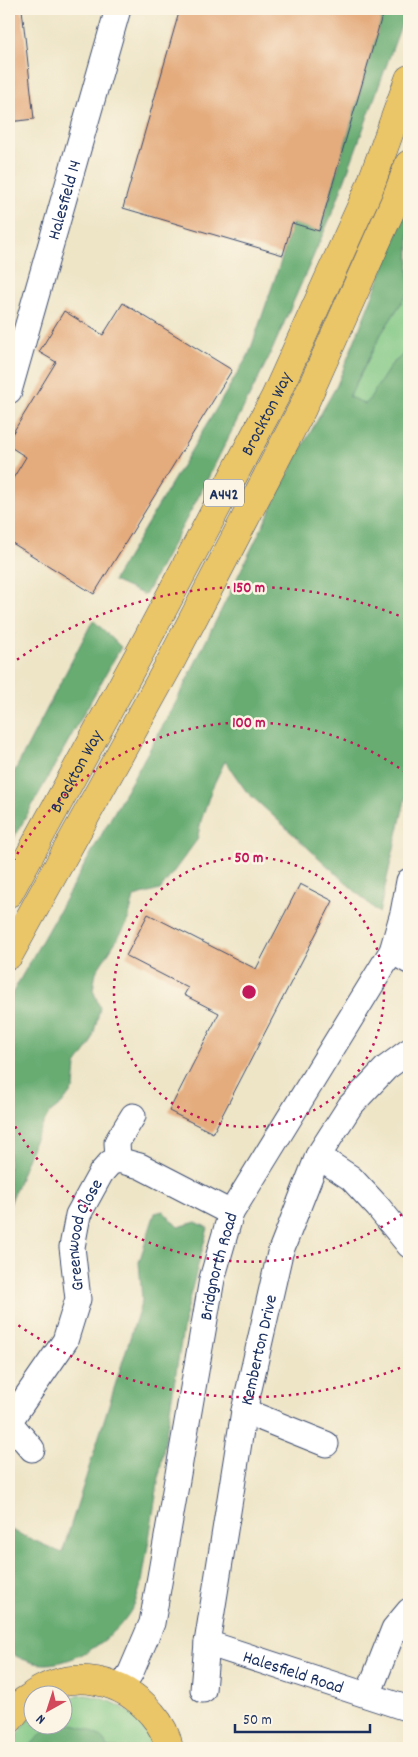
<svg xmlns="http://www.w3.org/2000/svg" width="418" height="1757" viewBox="0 0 418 1757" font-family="Dekko,sans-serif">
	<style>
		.green { fill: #80c784; stroke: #4e7b71 }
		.forest { fill: #68ac72; stroke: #426e68 }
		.building { fill: #e4ab7d }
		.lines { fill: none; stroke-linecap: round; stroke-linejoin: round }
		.minor-casing { stroke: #3b4a6e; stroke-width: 27 }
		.major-casing { stroke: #3b4a6e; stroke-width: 29 }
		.highway-casing { stroke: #3b4a6e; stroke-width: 29 }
		.minor { stroke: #fff; stroke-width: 25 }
		.major { stroke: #ebc669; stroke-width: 28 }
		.highway { stroke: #ebc669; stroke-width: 28 }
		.ring { fill: none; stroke: #c2185b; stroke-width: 2.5; stroke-dasharray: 2.5 5 }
		.labels { text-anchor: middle; stroke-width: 5; stroke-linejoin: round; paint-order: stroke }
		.shield { fill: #fcf5e5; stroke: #5e6a86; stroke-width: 1 }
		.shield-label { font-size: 16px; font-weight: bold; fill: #1b2f5e }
		.street-label { font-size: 18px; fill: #1b2f5e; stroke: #fcf5e5 }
		.centre { fill: #c2185b; stroke: #fcf5e5; stroke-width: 2.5 }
		.ring-label { font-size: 15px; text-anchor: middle; font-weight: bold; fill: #c2185b; stroke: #fcf5e5; stroke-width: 5; stroke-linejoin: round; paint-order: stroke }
	</style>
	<rect width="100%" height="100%" fill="#fcf5e5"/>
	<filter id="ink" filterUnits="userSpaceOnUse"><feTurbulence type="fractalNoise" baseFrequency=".02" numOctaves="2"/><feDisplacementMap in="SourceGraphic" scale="10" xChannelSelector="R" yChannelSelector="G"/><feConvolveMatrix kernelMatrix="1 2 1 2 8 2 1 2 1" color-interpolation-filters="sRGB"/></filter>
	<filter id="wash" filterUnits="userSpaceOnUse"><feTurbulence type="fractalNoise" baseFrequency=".0096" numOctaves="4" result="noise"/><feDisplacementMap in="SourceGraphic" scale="20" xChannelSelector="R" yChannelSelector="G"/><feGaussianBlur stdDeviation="1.12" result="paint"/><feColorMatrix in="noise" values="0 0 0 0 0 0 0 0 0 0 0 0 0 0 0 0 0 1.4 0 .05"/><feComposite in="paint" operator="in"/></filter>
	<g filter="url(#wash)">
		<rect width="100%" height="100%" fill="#eee5c7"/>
		<g class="green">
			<path d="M409,291V350L392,364L366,405L349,398L381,334Z"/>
			<path d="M85,1695C116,1699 145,1716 154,1748H108L104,1741L29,1745L28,1748H12C17,1735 23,1725 32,1715V1724H62L63,1698Z"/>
		</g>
		<g class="forest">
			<path d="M384,9H407L334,209L270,355L200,494L145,595L113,581L249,354L283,255L292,223L320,231Z"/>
			<path d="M409,204V291L381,334L349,397L366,404L392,364L409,350V783L379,913L246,791L225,761L212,788L201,821L197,840L160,890L134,897L127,924L96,972L93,990L100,1008L91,1044L76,1065L74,1088L62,1104L49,1114L34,1141L9,1207V999L175,704L297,456L337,385Z"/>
			<path d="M93,620L121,647L9,847V782Z"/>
			<path d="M163,1211L178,1227L196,1222L208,1228L186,1311L142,1582C139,1590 137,1600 133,1607C117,1636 82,1661 49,1664C35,1665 20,1659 9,1652V1529L62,1553L142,1300L139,1262L155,1213Z"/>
			<path d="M69,1724C85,1728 100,1731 108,1748H28L44,1731Z"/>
		</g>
		<g id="blocks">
			<g class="building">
				<path d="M9,9H22L34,119L9,122Z"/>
				<path d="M180,9H384L319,231L292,223L283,255L123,208Z"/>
				<path d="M123,303L232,370L94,594L9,541V485L26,457L9,446V439L56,362L39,352L64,311L103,335Z"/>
				<path d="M300,884L333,901L213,1133L169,1111L219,1013L184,995L188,988L126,956L148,914L256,969Z"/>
			</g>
		</g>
	</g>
	<g filter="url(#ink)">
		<use href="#blocks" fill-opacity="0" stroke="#3b4a6e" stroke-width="1"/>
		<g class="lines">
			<defs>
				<g id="minor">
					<path id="s1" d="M9,391L118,9"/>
					<path d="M392,951L409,961"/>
					<path d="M318,1156L351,1178L378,1207L409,1245"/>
					<path d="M118,1160L140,1166L231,1213"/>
					<path d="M118,1160L117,1142L133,1116"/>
					<path d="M244,1411L326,1444"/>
					<path id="s2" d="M9,1422L65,1341L78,1299L72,1247L78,1215L101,1173L110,1163L118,1160"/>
					<path d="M9,1422L32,1449"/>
					<path id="s3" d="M207,1643L409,1709"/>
					<path id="s4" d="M121,1688L131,1672L152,1623L212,1279L231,1213L392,951L403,913L409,881"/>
					<path id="s5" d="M203,1690L207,1643L244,1411L280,1253L318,1156L350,1106L386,1068L409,1051"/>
					<path d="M368,1695L394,1629L409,1611"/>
				</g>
				<g id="major">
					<path d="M34,1694C73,1668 123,1679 152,1714C160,1723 167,1736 169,1748"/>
					<path d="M9,1720L24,1701L32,1696"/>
				</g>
				<g id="highway">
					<path id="s6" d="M9,893L143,647L275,397L369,189L409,79"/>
					<path d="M9,955L169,665L302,409L395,201L409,164"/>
				</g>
			</defs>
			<use href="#minor" class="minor-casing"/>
			<use href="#major" class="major-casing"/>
			<use href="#highway" class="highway-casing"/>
			<use href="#minor" class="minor"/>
			<use href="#major" class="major"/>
			<use href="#highway" class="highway"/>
		</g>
	</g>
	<g class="ring">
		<circle cx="249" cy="992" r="135"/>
		<path d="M408 1210A270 270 0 0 1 10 1117M10 867A270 270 0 0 1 408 774"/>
		<path d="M407 1365A405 405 0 0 1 11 1320M11 664A405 405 0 0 1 407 619"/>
	</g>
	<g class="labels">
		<rect class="shield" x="204" y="479.5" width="40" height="27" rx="4"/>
		<g class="shield-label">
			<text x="224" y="499">A442</text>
		</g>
		<g class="street-label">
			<text dy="6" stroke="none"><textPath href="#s1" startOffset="199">Halesfield 14</textPath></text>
			<text dy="6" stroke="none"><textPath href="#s6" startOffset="544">Brockton Way</textPath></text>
			<text dy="6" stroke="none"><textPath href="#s6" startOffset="139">Brockton Way</textPath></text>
			<text dy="6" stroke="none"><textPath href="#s2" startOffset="209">Greenwood Close</textPath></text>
			<text dy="6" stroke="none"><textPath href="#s4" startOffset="435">Bridgnorth Road</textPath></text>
			<text dy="6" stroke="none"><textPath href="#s5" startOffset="345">Kemberton Drive</textPath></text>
			<text dy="6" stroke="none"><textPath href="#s3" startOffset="91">Halesfield Road</textPath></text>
		</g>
	</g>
	<circle cx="249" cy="992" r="8" class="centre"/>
	<g class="ring-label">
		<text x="249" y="592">150 m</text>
		<text x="249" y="727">100 m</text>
		<text x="249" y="862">50 m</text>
	</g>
	<rect width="418" height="1757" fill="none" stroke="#fcf5e5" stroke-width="30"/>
	<g transform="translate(48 1710) rotate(219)"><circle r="24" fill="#fcf5e5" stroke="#a2a6af"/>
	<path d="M0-4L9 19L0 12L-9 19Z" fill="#d1495b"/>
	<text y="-8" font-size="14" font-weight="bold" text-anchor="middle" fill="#1b2f5e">N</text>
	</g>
	<path d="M235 1724v8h135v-8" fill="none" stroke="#1b2f5e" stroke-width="2.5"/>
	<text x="243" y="1724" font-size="15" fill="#1b2f5e" stroke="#fcf5e5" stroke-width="4" paint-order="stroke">50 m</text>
</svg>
